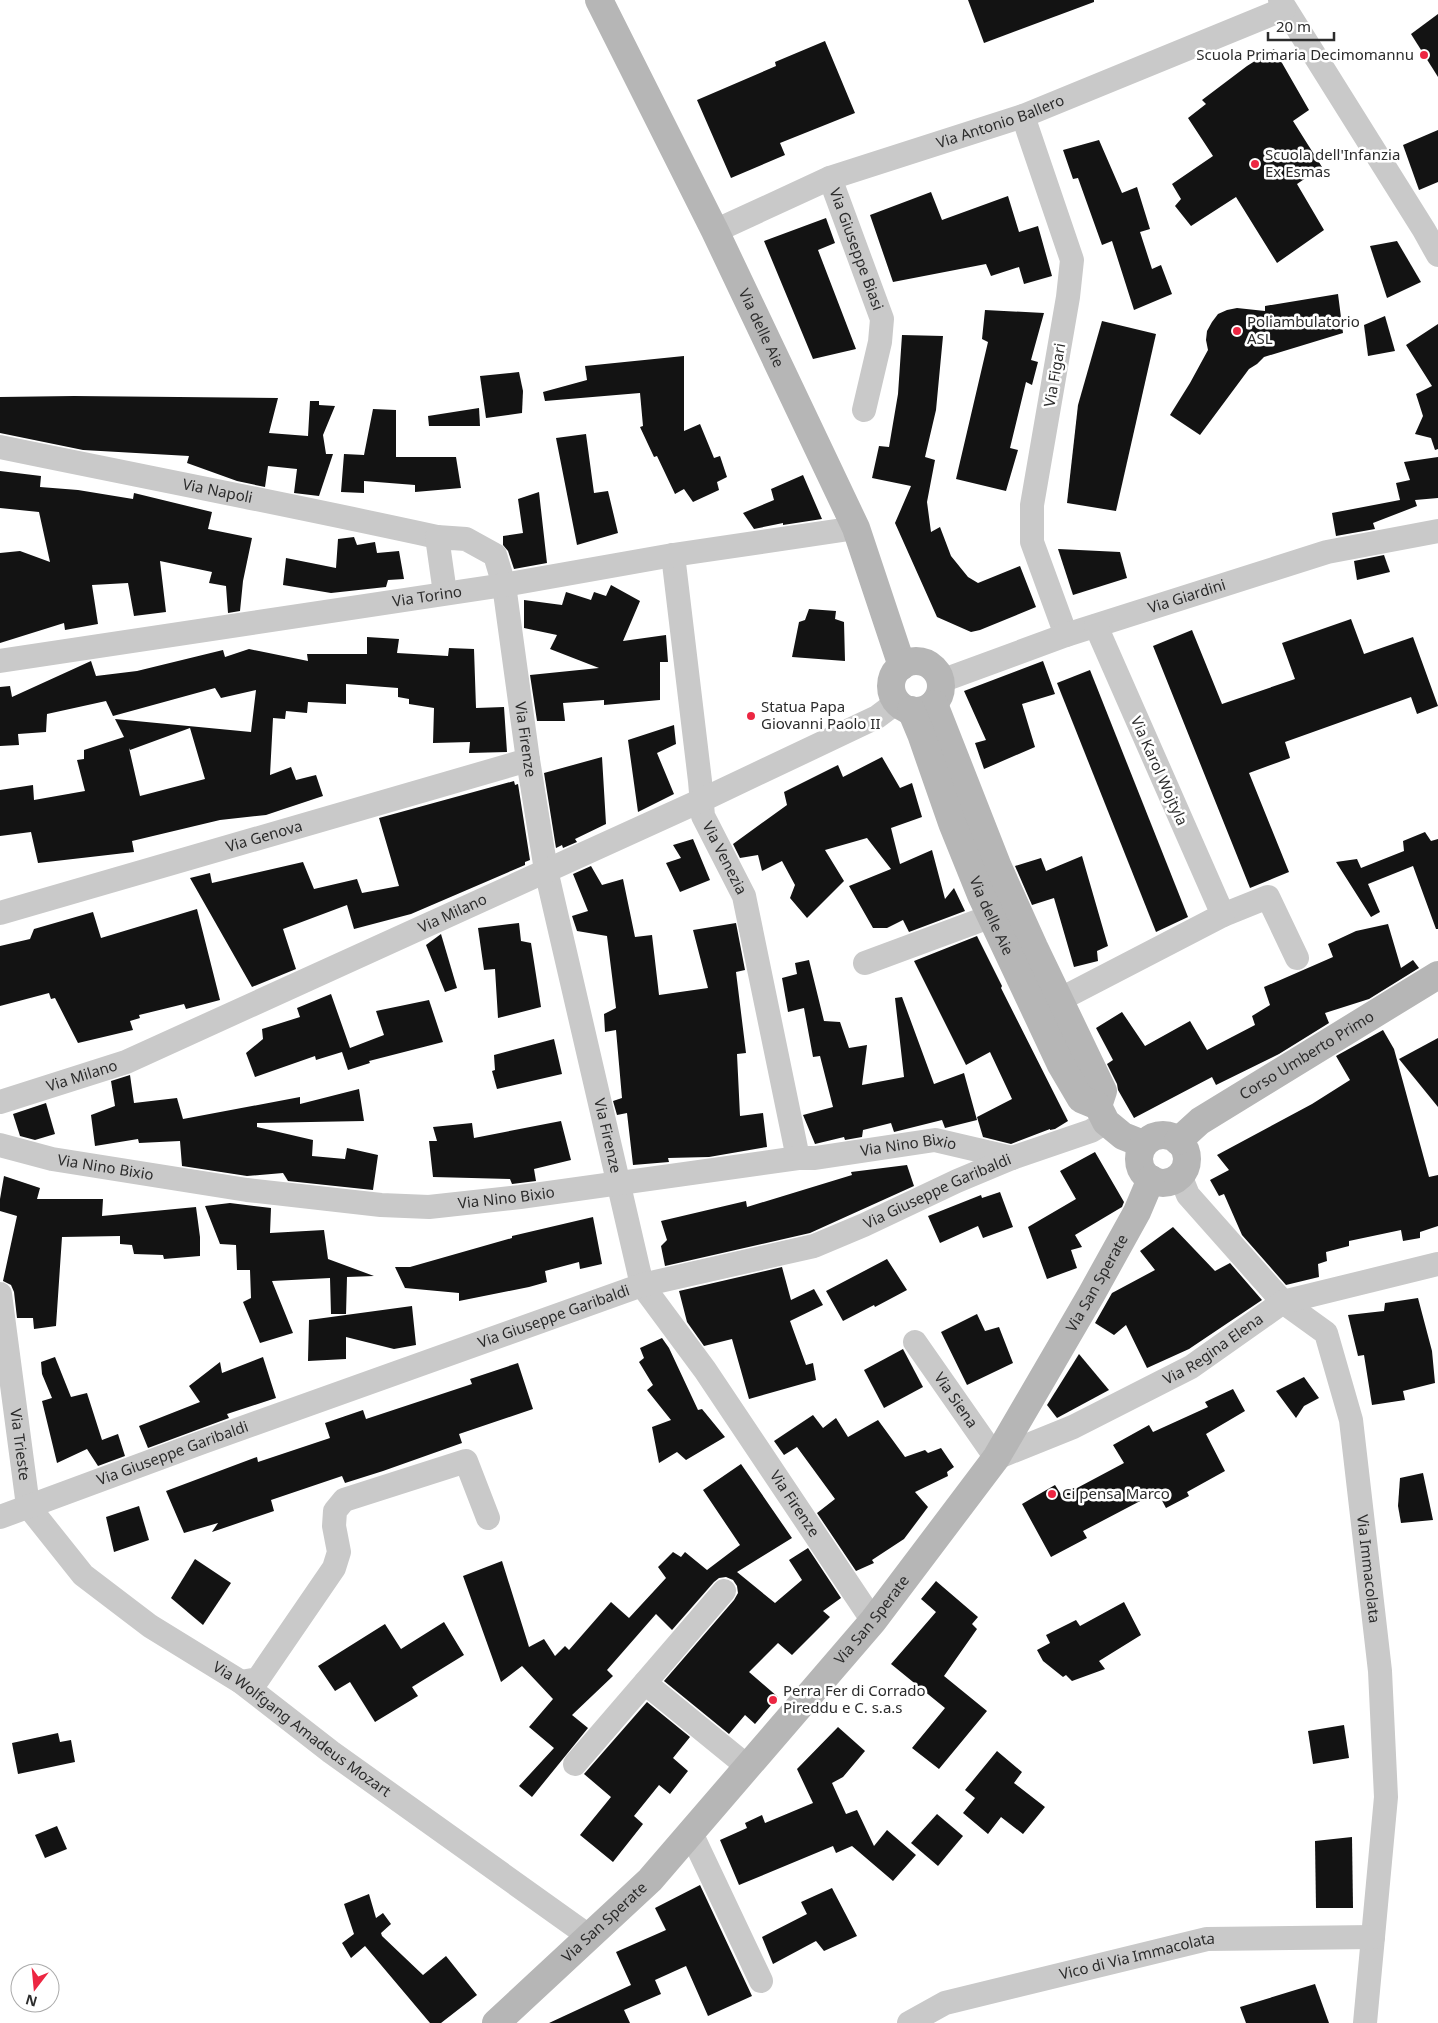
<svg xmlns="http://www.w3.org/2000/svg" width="1438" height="2023" viewBox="0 0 1438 2023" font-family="'Noto Sans',sans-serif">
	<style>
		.building { fill: #131313; fill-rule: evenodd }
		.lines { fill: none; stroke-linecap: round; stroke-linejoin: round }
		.street { stroke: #c9c9c9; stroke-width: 24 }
		.secondary { stroke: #b6b6b6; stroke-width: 28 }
		.poi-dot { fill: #ec2642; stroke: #fff; stroke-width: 2 }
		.labels { text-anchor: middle; stroke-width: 5; stroke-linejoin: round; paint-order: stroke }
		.poi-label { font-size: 15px; fill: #2c2c2c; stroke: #fff; text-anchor: start }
		.street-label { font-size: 15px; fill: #2c2c2c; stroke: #fff }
	</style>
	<rect width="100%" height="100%" fill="#fff"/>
	<g class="building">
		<path d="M968,0H1094V2L984,43Z"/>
		<path d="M1438,14V77L1411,34Z"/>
		<path d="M825,41L855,113L780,143L785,155L731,178L697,100L776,66L775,62Z"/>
		<path d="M1274,49L1309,110L1293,121L1322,167L1297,184L1324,230L1277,263L1236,197L1191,226L1175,206L1181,199L1172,184L1213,156L1188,118L1206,104L1202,100L1247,66Z"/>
		<path d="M1438,130V182L1419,190L1403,145Z"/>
		<path d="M1099,140L1122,193L1137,187L1150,229L1140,232L1152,269L1161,265L1172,294L1134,310L1112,241L1102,245L1078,178L1073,179L1063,150Z"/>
		<path d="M931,192L942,220L1008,196L1019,232L1038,226L1052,276L1024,284L1019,267L991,276L986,264L893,282L870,215Z"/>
		<path d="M826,218L835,243L818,250L856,349L813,359L764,241Z"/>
		<path d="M1397,241L1421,282L1387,298L1370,246Z"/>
		<path d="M1338,294L1343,333L1264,357L1257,364L1249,369L1200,435L1170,415L1190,383L1208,350L1206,340L1207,331L1212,322L1218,314L1227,310L1237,308L1265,311V306Z"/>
		<path d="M985,310L1044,313L1031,360L1038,362L1032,385L1026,382L1010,448L1018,450L1006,491L956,479L988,342L982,339Z"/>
		<path d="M1385,316L1395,351L1368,356L1364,325Z"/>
		<path d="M1102,321L1156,334L1116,511L1067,503L1078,405Z"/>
		<path d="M1438,324V449L1435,450L1431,438L1415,434L1423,416L1416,394L1432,386L1406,345Z"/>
		<path d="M902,335L943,336L936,410L925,457L935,460L927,502L931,532L940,527L951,556L968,577L978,583L1020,566L1036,607L980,630L971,632L937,617L895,523L911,486L872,478L879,446L889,447L898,394Z"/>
		<path d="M684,356V431L700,424L714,458L720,456L727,477L717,482L719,490L693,502L684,489L675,494L657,456L654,457L640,427L643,426L640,393L545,401L543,392L587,380L585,366Z"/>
		<path d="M519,372L523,391L522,413L486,418L480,376Z"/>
		<path d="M74,396L278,398L269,433L308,436L310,401H319V405L335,406L323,435L326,454H333L319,496L294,493L297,469L268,466L265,487L237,481L187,463L189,456L83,450L0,433V397Z"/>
		<path d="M479,408L480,426H429L428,416Z"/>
		<path d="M373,409L396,410V457H456L461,488L415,492V485L364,481V493L341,492L344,454L364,455Z"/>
		<path d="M586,434L594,493L608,491L618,533L577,545L556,438Z"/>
		<path d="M1438,457V498L1415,500L1417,506L1373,523L1375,529L1336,536L1332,513L1400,500L1396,483L1410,480L1404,462Z"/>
		<path d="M0,471L41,476L40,487L78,490L133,499L134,493L212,512L208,529L252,538L243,581L240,611L228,613L226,586L209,583L212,572L160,561L166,612L134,616L128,583L92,585L98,624L65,630L64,623L0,643V553L20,551L50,562L39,512L0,508Z"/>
		<path d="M803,475L822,519L783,525V523L754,529L743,513L774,500L771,489Z"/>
		<path d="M539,492L547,563L514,569L508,551L503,545V536L523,533L518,499Z"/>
		<path d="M354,537L357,545L375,542L377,553L399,551L404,579L388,580L386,587L331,593L283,585L286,558L336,568L338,539Z"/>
		<path d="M1058,549L1120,552L1127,578L1073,595Z"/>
		<path d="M1384,555L1390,572L1357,580L1354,561Z"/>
		<path d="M611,585L640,601L623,641L666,635L668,662H660V700L604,705V700L563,703L565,721H537L530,675L599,668L550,649L557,635L524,628V600L562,605L566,592L591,600L594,592L606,596Z"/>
		<path d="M809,609L836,611L835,619L844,622L845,661L792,657L799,622L805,620Z"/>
		<path d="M1351,619L1364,654L1413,637L1438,706L1417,714L1411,697L1285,742L1290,758L1249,773L1289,872L1250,888L1153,646L1192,630L1222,704L1295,679L1282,643Z"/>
		<path d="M367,637L399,639L397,653L448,656L449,648L474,649L476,708L504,707L507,752L469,753L470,742L433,743L434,708L409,704V699L398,697V688L346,684V704L308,702L307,713L286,711L285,719L273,718L270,775L291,767L296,780L316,775L323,796L266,815L220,820L132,841L134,852L38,863L31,832L0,836V790L33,785L34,800L85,791L77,760L84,759V750L124,737L115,719L251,732L256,690L221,698L215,688L113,716L106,701L47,714L46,732L18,734L19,745L0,746V687L10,686L12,697L91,661L96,676L137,671L223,650L225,657L249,649L308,661L307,654H367ZM190,728L205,779L140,796L129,748L130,750Z"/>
		<path d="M1043,661L1055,694L1022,704L1035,747L984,769L975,743L986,740L964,691Z"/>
		<path d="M1090,670L1188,917L1156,932L1057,683Z"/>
		<path d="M674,725L676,744L657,753L674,794L638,812L628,740Z"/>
		<path d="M602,757L606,824L575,839L577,842L563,848L562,845L556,848L544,773Z"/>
		<path d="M882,757L900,788L912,783L922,817L891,828L900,864L932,850L945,899L954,888L965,911L909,932L903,920L887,928H873L849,886L891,869L867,838L825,850L844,881L807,918L790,898L795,885L782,861L762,871L758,855L740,858L733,844L787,805L784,792L838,765L843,777Z"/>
		<path d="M514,781L515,785L518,784L530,860L525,862V865L411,914L354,929L347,905L283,929L296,969L252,987L190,878L210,873L212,883L303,862L314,889L357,879L362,893L399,886L379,818Z"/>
		<path d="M1425,832L1431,841L1438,839V929H1436L1413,866L1368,884L1380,912L1371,917L1336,862L1357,859L1361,868L1404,851L1403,841Z"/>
		<path d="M693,839L710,880L680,892L666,863L681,858L673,845Z"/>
		<path d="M1082,856L1108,946L1097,951L1098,961L1074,967L1054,898L1032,905L1015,866L1041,858L1046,871Z"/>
		<path d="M591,866L602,885L623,879L635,937L652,935L659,995L708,988L693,930L736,923L745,970L736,972L746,1053L737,1054L740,1116L763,1113L767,1147L709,1157L668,1158L669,1162L633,1165L627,1113L617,1115L613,1101L622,1098L616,1030L605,1032L604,1014L616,1008L607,936L577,931L572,916L588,911L573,874Z"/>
		<path d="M197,909L220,1000L186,1009L184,1004L139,1015L140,1018L130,1021L133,1030L78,1043L55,998L51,999L49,993L0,1006V946L30,939L34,929L93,912L101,938Z"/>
		<path d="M519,923L521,941L531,943L541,1007L498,1018L495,969L484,970L478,928Z"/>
		<path d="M1388,924L1401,968L1413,960L1419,968L1369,999L1325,1013L1329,1023L1279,1054L1216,1085L1212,1077L1134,1118L1118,1090L1117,1084L1107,1064L1113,1060L1096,1028L1122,1012L1145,1046L1190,1021L1207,1050L1255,1025L1252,1016L1270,1005L1264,987L1333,957L1328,944L1356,931Z"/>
		<path d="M441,934L457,988L445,992L426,945Z"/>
		<path d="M977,936L1002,986L1001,988L1068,1121L1055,1129L1050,1130V1129L1011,1144L983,1137L977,1117L1012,1099L990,1052L966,1065L914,961Z"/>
		<path d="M809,960L824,1021L840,1022L849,1048L867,1045L862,1085L904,1077L895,998L902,997L934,1084L964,1073L977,1120L945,1128L942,1120L894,1132L891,1123L863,1130L862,1137L845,1140L844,1137L815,1144L803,1115L833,1107L820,1056L813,1057L804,1008L788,1012L782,978L797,974L795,963Z"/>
		<path d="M331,994L350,1048L384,1035L376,1011L429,1000L443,1042L369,1061L370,1063L348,1070L342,1052L316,1060L315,1056L255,1077L246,1053L263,1039L262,1029L300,1017L297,1008Z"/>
		<path d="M1383,1030L1394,1049L1429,1177L1438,1175V1226L1420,1232V1238L1403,1241L1401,1230L1349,1241V1246L1326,1252L1327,1261L1318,1264L1319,1277L1286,1285L1242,1235L1224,1194L1219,1196L1210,1180L1229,1170L1217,1155L1312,1104L1350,1080L1336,1056Z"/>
		<path d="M1438,1038V1107L1399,1059Z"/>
		<path d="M554,1039L562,1074L497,1089L492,1071L495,1070L494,1055Z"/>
		<path d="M130,1075L134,1103L177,1098L183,1119L300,1097V1104L359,1089L364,1121L257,1123V1127L313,1140L312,1156L345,1159L347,1148L378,1155L373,1190L288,1181L283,1173L247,1176L182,1166L180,1141L139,1143L138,1139L95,1146L91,1115L115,1106L111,1081Z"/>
		<path d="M46,1103L55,1134L35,1140L20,1136L13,1114Z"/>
		<path d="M561,1121L571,1160L534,1169L536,1181L512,1184L510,1179L433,1177L429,1141H437L433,1127L472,1123L474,1138Z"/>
		<path d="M1095,1152L1124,1202L1122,1207L1075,1235L1082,1247L1071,1250L1077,1268L1047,1279L1028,1227L1076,1199L1060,1171Z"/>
		<path d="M907,1165L914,1186L810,1233L665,1266L661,1246L667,1240L661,1221L746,1201L747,1207L852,1175L851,1172Z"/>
		<path d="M4,1176L40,1188L37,1199H103L102,1216L196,1207L200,1237V1256L164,1259L163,1255L134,1254L132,1245L120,1244V1236L62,1237L56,1326L34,1329L33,1318H17L14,1292L11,1285L3,1281L17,1216L0,1211V1199Z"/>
		<path d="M1000,1192L1013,1227L983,1238L978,1226L940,1243L928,1216L981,1195L982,1198Z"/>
		<path d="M230,1203L271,1208L270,1233L324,1230L328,1259L374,1276L347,1277L346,1314H331L330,1278L272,1281L293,1333L260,1343L243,1302L251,1298L250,1270H237L236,1245L220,1244L205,1206Z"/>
		<path d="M593,1217L602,1264L580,1269L579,1262L545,1271L547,1282L529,1287L459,1301V1293L405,1288L395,1267H410L512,1238V1236Z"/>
		<path d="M1173,1227L1215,1271L1230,1263L1262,1300L1189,1349L1147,1368L1126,1325L1114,1335L1095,1323L1112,1293L1155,1270L1140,1251Z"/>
		<path d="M887,1259L907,1290L875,1307L874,1305L843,1321L826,1291Z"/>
		<path d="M782,1267L791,1300L814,1289L823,1305L790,1321L806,1365L813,1363L816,1380L749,1399L732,1339L704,1346L687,1322L679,1291Z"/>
		<path d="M1418,1298L1432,1351L1435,1383L1403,1391L1405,1400L1372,1405L1364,1355L1358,1356L1348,1315L1384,1311L1385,1303Z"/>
		<path d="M412,1306L416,1345L394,1349L346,1337V1359L308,1361L309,1320Z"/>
		<path d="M977,1314L985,1331L999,1327L1013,1363L967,1385L941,1332Z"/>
		<path d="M662,1338L669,1348L698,1410L702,1409L725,1437L686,1460L677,1452L659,1463L652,1427L671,1420L647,1390L653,1385L639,1362L644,1358L640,1348Z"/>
		<path d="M903,1349L923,1387L884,1408L864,1370Z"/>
		<path d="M1079,1354L1109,1390L1057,1418L1047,1405Z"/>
		<path d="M55,1357L71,1397L87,1393L102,1440L118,1434L125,1456L98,1466L87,1449L57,1463L42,1401L52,1398L42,1374L41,1362Z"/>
		<path d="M263,1357L276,1398L227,1414L229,1418L148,1448L139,1426L200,1402L189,1386L220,1362L222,1373Z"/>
		<path d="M518,1363L533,1409L459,1434L462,1443L383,1471L345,1483L342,1476L271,1500L274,1511L212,1532L218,1523L184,1533L166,1491L257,1457L258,1462L330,1438L325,1423L363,1410L366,1419L472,1384L470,1379Z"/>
		<path d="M1304,1377L1319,1398L1304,1406L1296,1418L1276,1391Z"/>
		<path d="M1233,1389L1245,1411L1206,1434L1225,1471L1187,1492L1189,1496L1166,1508L1158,1493L1145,1501L1144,1499L1083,1531L1087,1538L1051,1557L1022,1504L1055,1485L1062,1496L1124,1463L1113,1445L1149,1425L1153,1432L1208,1407L1205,1402Z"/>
		<path d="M813,1415L823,1428L836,1418L848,1437L878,1420L905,1457L925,1450L928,1453L941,1448L954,1467L947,1472L948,1476L915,1492L928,1507L904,1539L872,1560L874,1563L856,1571L817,1513L835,1499L797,1447L784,1455L774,1441Z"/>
		<path d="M741,1464L792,1538L737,1572L775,1603L802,1580L789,1560L808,1548L841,1598L823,1611L830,1617L792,1655L778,1643L749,1672L778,1697L755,1724L745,1715L729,1734L664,1681L734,1600L738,1593L737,1586L733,1580L726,1577L719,1578L714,1582L672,1630L656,1614L607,1670L613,1676L572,1715L588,1728L532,1797L519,1786L554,1748L529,1727L553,1699L522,1666L501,1682L463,1576L502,1561L529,1647L544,1639L555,1656L565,1646L569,1650L611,1602L629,1618L666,1578L658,1567L673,1552L681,1557L685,1552L707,1570L740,1545L703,1490Z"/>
		<path d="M1423,1473L1433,1520L1401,1523L1398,1506L1400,1478Z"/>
		<path d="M139,1506L149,1540L114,1552L106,1517Z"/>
		<path d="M195,1559L231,1583L203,1625L171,1598Z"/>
		<path d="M936,1581L978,1617L972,1624L977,1629L944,1676L987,1711L939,1769L912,1748L945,1708L891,1664L936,1612L921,1599Z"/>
		<path d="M1124,1602L1141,1635L1099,1661L1105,1669L1072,1681L1066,1675L1063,1677L1043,1661L1037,1650L1050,1643L1046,1635L1076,1620L1080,1626Z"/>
		<path d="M444,1622L464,1655L412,1687L418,1696L375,1722L350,1682L335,1691L318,1666L385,1624L401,1649Z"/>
		<path d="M647,1702L690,1737L673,1758L688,1771L670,1794L659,1785L634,1816L643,1824L613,1862L580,1835L611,1797L584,1774Z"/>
		<path d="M1344,1725L1349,1758L1313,1764L1308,1731Z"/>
		<path d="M838,1727L865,1751L843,1777L832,1783L846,1814L857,1810L874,1846L887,1830L916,1855L893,1881L852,1846L836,1853L833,1846L739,1885L720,1840L747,1828L745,1823L762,1815L765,1823L813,1803L797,1769Z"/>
		<path d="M58,1733L60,1742L71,1740L75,1762L18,1774L12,1743Z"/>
		<path d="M997,1751L1022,1772L1014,1783L1045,1807L1023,1834L1001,1817L988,1834L963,1813L975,1798L965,1790Z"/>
		<path d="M937,1814L963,1836L938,1866L911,1843Z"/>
		<path d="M57,1826L67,1849L45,1858L35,1835Z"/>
		<path d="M1352,1837L1353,1908H1316L1315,1841Z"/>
		<path d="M700,1885L752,1996L708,2016L686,1966L655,1980L661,1994L624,2010L630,2023H549L631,1985L616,1952L666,1930L655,1908Z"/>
		<path d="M832,1888L857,1936L824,1951L816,1941L773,1964L762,1937L807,1914L801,1902Z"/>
		<path d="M369,1894L376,1918L383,1913L391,1924L381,1933L382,1936L423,1975L446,1956L477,1995L441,2023H430L365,1946L351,1958L342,1943L354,1934L344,1904Z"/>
		<path d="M1315,1984L1329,2023H1246L1240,2007Z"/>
	</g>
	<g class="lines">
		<g class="street">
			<path d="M1280,0L1424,230L1438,255"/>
			<path d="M1023,116L1072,260L1068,297L1032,505V542L1066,635"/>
			<path id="s1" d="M830,178L882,319L880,342L864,410"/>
			<path id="s2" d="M715,231L830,178L1023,116L1284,9"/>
			<path id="s3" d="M0,447C145,477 291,505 437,537"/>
			<path id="s4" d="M673,555L700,781L703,816L744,896L798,1158"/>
			<path id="s5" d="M445,593L437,537L466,539L495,555L504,585L528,760L546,870L642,1285L705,1370L873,1621"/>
			<path id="s6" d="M0,661L504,585L673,555L856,528"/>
			<path id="s7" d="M941,681L1066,635L1327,552L1438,531"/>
			<path id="s8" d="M0,913L528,760"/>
			<path d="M1223,915L1268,897L1297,958"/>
			<path d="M865,963L1008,910"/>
			<path d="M1059,1000L1223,915L1096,626"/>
			<path id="s9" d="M0,1102L126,1062L702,800L877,717L897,702"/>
			<path id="s10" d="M0,1145L52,1159L247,1190L381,1205L429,1207L520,1197L798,1158H815L935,1140L1012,1158"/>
			<path id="s11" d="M1180,1175L1188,1195L1283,1302L1326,1333L1351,1420L1380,1671L1386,1797L1365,2023"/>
			<path id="s12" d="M0,1294L28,1506L83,1575L150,1626L241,1682L331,1752L590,1937"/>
			<path id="s13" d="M915,1342L996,1458L1073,1427L1191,1367L1283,1302L1438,1264"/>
			<path id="s14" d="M0,1517L203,1442L642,1285L814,1246L864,1225L957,1181L1012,1158L1091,1131L1106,1122"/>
			<path d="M241,1682L258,1679L334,1568L339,1552L334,1526L335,1511L344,1500L466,1461L488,1518"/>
			<path d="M645,1683L748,1767"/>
			<path d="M575,1764L724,1591"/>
			<path d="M691,1833L761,1981"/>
			<path id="s15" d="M909,2023L945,2003L1207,1939L1373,1937"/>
		</g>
		<g class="secondary">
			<path id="s16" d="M599,0L715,231L856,528L902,666"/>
			<circle cx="916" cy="686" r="25"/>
			<path d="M934,704L998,867L1034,947L1103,1091L1098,1106"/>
			<path id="s17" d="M911,710L921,734L952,823L981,895L1061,1065L1081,1099L1098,1106L1106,1122L1123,1136L1143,1144"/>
			<circle cx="1163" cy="1159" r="24"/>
			<path id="s18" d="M1178,1141L1200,1121L1438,975"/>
			<path id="s19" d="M496,2023L650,1880L873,1621L996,1458L1091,1295L1137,1212L1151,1179"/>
		</g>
	</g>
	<g class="poi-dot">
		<circle cx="1424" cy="55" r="5"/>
		<circle cx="1255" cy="164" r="5"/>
		<circle cx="1237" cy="331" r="5"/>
		<circle cx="751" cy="716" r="5"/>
		<circle cx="1052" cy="1494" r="5"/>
		<circle cx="773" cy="1700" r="5"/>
	</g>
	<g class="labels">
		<g class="poi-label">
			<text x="1414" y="60" text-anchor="end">Scuola Primaria Decimomannu</text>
			<text x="1265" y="160">Scuola dell'Infanzia<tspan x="1265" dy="17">Ex Esmas</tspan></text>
			<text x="1247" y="327">Poliambulatorio<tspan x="1247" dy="17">ASL</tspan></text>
			<text x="761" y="712">Statua Papa<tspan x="761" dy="17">Giovanni Paolo II</tspan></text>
			<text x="1062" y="1499">Ci pensa Marco</text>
			<text x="783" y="1696">Perra Fer di Corrado<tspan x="783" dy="17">Pireddu e C. s.a.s</tspan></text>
		</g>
		<g class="street-label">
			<text dy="5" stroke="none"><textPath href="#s2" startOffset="306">Via Antonio Ballero</textPath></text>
			<text dy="5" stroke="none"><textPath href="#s1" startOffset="76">Via Giuseppe Biasi</textPath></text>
			<text dy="5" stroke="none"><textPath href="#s16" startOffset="366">Via delle Aie</textPath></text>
			<text transform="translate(1055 375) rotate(-80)" y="5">Via Figari</text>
			<text dy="5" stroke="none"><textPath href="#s3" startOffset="222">Via Napoli</textPath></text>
			<text dy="5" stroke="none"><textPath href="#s6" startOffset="432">Via Torino</textPath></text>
			<text dy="5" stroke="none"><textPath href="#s7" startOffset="260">Via Giardini</textPath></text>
			<text dy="5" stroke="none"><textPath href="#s5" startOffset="306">Via Firenze</textPath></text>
			<text transform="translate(1159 771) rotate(66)" y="5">Via Karol Wojtyla</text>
			<text dy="5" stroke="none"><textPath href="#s8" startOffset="275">Via Genova</textPath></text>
			<text dy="5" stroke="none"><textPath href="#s4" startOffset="310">Via Venezia</textPath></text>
			<text dy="5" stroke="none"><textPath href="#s9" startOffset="491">Via Milano</textPath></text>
			<text dy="5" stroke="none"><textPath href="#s17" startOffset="221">Via delle Aie</textPath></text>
			<text dy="5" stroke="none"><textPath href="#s18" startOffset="155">Corso Umberto Primo</textPath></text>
			<text dy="5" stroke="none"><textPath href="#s9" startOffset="86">Via Milano</textPath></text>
			<text dy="5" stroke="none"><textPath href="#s5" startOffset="711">Via Firenze</textPath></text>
			<text dy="5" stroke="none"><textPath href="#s10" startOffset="918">Via Nino Bixio</textPath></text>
			<text dy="5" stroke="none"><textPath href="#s10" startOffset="108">Via Nino Bixio</textPath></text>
			<text dy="5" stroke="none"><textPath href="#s14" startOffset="994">Via Giuseppe Garibaldi</textPath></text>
			<text dy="5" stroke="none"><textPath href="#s10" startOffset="512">Via Nino Bixio</textPath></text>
			<text dy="5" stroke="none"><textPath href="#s19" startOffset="958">Via San Sperate</textPath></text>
			<text dy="5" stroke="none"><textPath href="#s14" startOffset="589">Via Giuseppe Garibaldi</textPath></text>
			<text dy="5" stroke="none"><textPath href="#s13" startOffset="385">Via Regina Elena</textPath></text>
			<text dy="5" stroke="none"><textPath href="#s13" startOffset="71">Via Siena</textPath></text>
			<text dy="5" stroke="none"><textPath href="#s12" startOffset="152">Via Trieste</textPath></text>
			<text dy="5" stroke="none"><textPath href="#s14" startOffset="184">Via Giuseppe Garibaldi</textPath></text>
			<text dy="5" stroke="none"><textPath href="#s5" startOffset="1131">Via Firenze</textPath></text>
			<text dy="5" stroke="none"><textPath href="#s11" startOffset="458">Via Immacolata</textPath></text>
			<text dy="5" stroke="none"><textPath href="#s19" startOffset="552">Via San Sperate</textPath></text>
			<text dy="5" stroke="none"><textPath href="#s12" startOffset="570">Via Wolfgang Amadeus Mozart</textPath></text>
			<text dy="5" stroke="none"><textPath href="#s19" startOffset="148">Via San Sperate</textPath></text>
			<text dy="5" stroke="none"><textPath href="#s15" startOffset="239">Vico di Via Immacolata</textPath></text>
		</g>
	</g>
	<g transform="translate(35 1988) rotate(196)"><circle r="24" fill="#ffffff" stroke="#ababab"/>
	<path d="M0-4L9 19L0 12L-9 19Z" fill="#ec2642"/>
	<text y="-8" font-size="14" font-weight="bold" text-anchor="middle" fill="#2c2c2c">N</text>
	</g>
	<path d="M1268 32v8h66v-8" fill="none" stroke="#2c2c2c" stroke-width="2.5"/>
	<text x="1276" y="32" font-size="15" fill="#2c2c2c" stroke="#ffffff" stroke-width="4" paint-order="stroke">20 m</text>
</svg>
